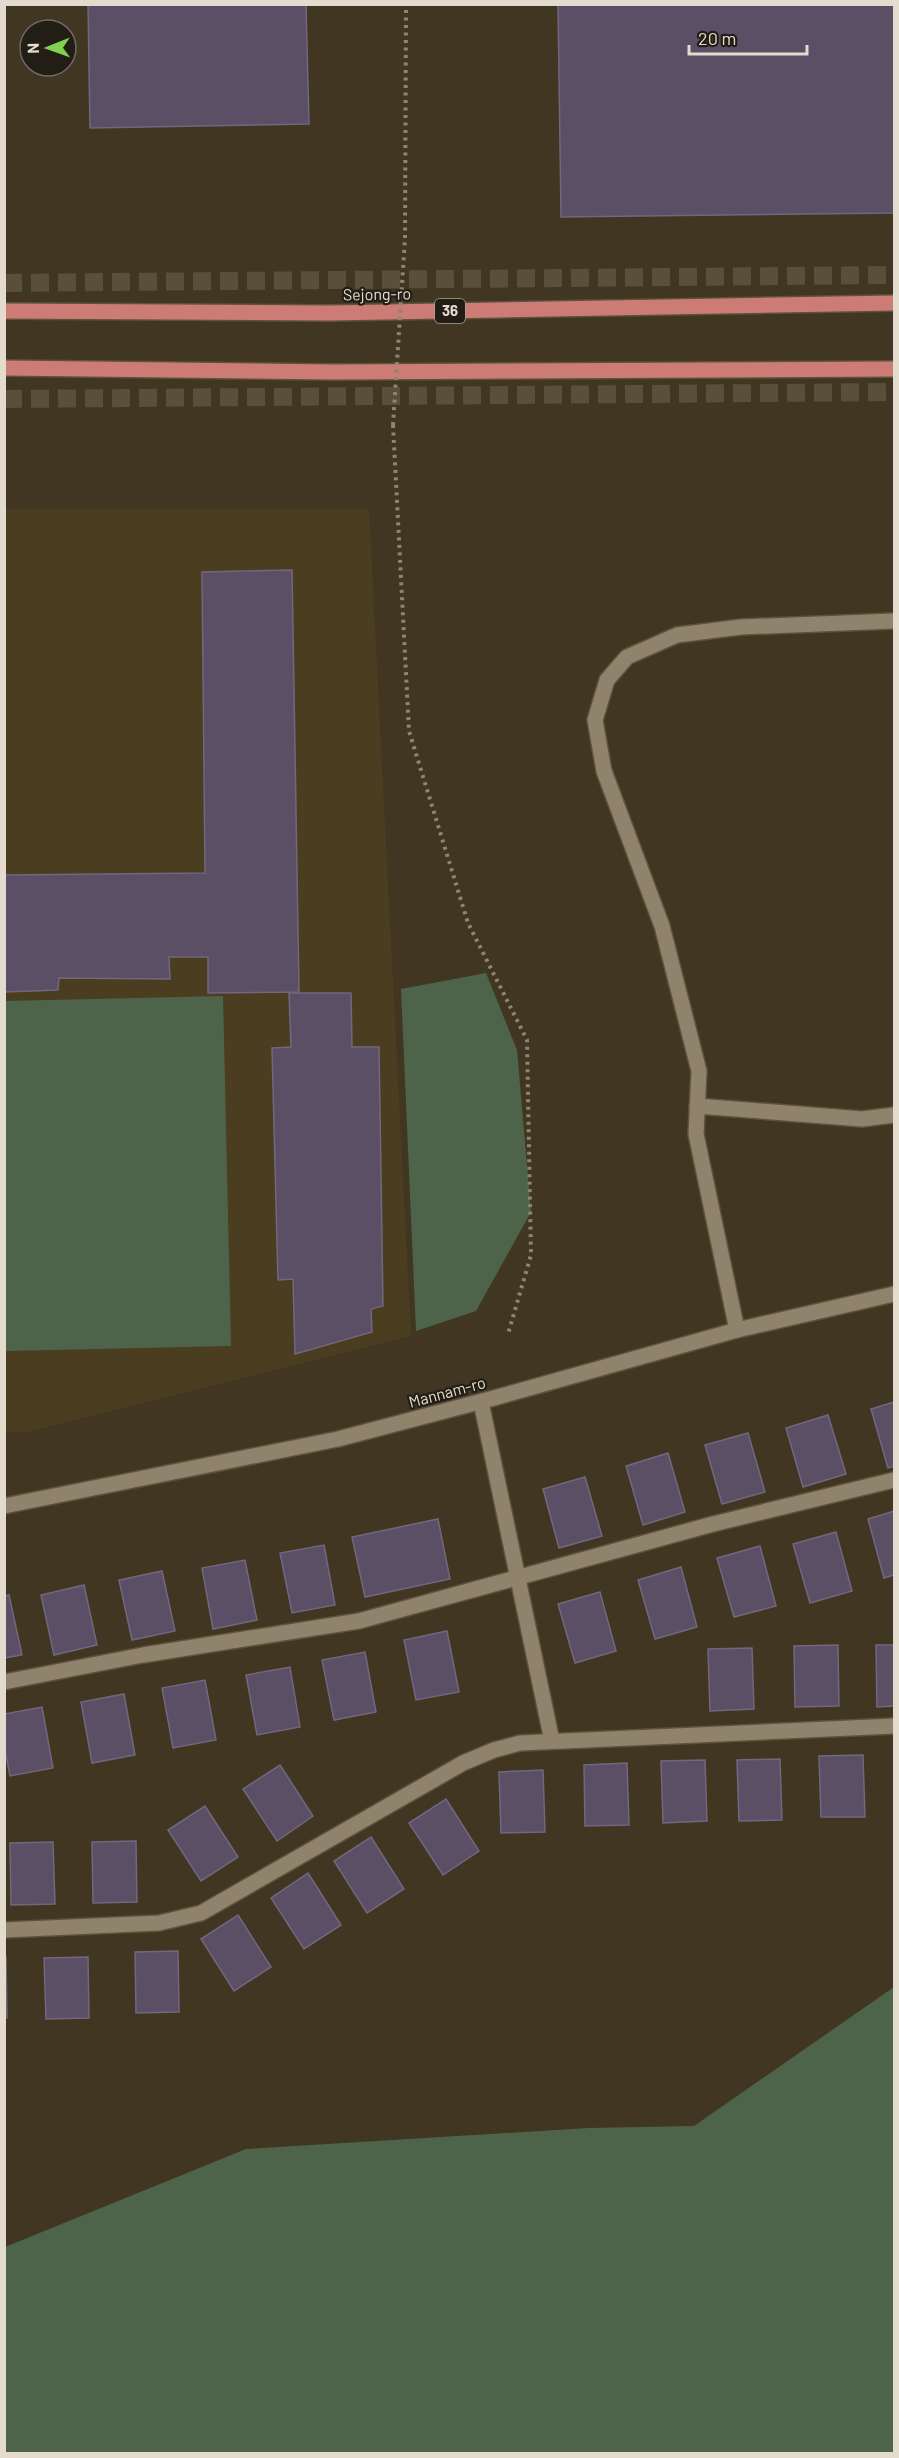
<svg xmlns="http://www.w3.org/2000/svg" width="899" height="2458" viewBox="0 0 899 2458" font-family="Barlow,sans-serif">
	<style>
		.built { fill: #4b3d20 }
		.green { fill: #4e644a }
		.building { fill: #5a4f65; stroke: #72677e; stroke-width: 1.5 }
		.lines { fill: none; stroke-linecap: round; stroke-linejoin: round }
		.highway-tunnel { stroke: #594f3b; stroke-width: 18; stroke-dasharray: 18 9; stroke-linecap: butt }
		.minor-casing { stroke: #5c523f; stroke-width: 18 }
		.major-casing { stroke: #5c523f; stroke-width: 18 }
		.path { stroke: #8e8574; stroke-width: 4; stroke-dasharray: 3 4.5; stroke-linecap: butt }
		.minor { stroke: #90836c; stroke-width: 15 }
		.major { stroke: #cc7c74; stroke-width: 15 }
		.path-bridge { stroke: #8e8574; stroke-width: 4; stroke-dasharray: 3 4.5; stroke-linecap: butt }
		.labels { text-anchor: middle; stroke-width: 4.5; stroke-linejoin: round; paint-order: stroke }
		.shield { fill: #231e15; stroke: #a9a296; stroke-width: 1.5 }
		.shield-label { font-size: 15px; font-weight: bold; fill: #e2dbce }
		.street-label { font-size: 16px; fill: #e2dbce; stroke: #231e15 }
	</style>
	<rect width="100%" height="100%" fill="#413621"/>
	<path class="built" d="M4,509H369L411,1336L27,1432H4Z"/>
	<g class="green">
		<path d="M486,973L517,1050L531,1212L476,1311L416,1331L401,989Z"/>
		<path d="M223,996L231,1346L5,1351V1001Z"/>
		<path d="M894,1987V2453H5V2247L246,2149L589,2128L694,2126Z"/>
	</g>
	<g class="building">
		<path d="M88,4H306L309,124L90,128Z"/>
		<path d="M558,4H894V213L561,217Z"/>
		<path d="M292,570L299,992L208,993V957H169L170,979L59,978L58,990L5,992L4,875L205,873L202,572Z"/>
		<path d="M289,993H351L352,1047H379L383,1306L371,1309L372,1332L295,1354L293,1279L278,1280L272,1048L291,1047Z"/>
		<path d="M894,1402V1466L888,1468L871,1409Z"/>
		<path d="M828,1415L846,1474L803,1487L786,1428Z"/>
		<path d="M748,1433L765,1492L722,1504L705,1445Z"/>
		<path d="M668,1453L685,1512L643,1525L626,1466Z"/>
		<path d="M585,1477L602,1536L559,1548L543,1489Z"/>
		<path d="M894,1511V1575L884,1578L868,1519Z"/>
		<path d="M438,1519L450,1579L365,1597L352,1537Z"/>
		<path d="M836,1532L852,1591L810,1603L793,1544Z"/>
		<path d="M324,1545L335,1605L292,1613L280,1553Z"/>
		<path d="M760,1546L776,1606L734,1617L717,1558Z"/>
		<path d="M245,1560L257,1620L213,1629L202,1568Z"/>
		<path d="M681,1567L697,1627L655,1639L638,1580Z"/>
		<path d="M162,1571L175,1631L132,1640L119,1580Z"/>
		<path d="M84,1585L97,1645L54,1655L41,1595Z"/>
		<path d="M600,1592L616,1651L575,1663L558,1604Z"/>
		<path d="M9,1595L22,1655L4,1658V1596Z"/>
		<path d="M447,1631L459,1692L416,1700L404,1640Z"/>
		<path d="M838,1645L839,1706L795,1707L794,1646Z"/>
		<path d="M876,1645H894V1706L877,1707Z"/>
		<path d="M752,1648L754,1709L710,1711L708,1649Z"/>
		<path d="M365,1652L376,1712L334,1720L322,1660Z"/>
		<path d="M290,1667L300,1727L257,1735L246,1675Z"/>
		<path d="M205,1680L216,1740L173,1748L162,1688Z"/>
		<path d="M124,1694L135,1755L92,1763L81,1702Z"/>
		<path d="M42,1707L53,1768L10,1776L4,1745V1714Z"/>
		<path d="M863,1755L865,1817H821L819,1756Z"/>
		<path d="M780,1759L782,1820L739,1821L737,1760Z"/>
		<path d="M705,1760L707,1821L663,1823L661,1761Z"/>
		<path d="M627,1763L629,1825L585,1826L584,1765Z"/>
		<path d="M280,1765L313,1816L277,1841L243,1789Z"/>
		<path d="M543,1770L545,1832L501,1833L499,1772Z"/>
		<path d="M446,1799L479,1851L443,1875L409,1823Z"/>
		<path d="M205,1806L238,1857L201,1881L168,1830Z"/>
		<path d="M371,1837L404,1889L367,1913L334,1861Z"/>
		<path d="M136,1841L137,1902L93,1903L92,1842Z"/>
		<path d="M53,1842L55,1904L11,1905L10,1843Z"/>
		<path d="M308,1873L341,1925L304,1949L271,1898Z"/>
		<path d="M238,1915L271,1967L234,1991L201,1939Z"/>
		<path d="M178,1951L179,2012L136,2013L135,1952Z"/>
		<path d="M4,1957H6L7,2018H4Z"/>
		<path d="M88,1957L89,2018L46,2019L44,1958Z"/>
	</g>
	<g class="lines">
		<g class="highway-tunnel">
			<path d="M4,283L894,275"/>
			<path d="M4,399L894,392"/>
		</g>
		<defs>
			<g id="minor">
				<path d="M697,1106L862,1119L894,1115"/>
				<path d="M737,1330L696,1134L699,1071L662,926L604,771L595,720L607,680L627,657L677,635L741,627L894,621"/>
				<path d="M481,1402L552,1741"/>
				<path d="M4,1506L338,1439L494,1398L737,1330L894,1294"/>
				<path d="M4,1682L143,1655L359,1621L713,1524L894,1480"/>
				<path d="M4,1930L159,1923L201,1913L463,1763L494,1750L520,1743L894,1726"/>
			</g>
			<g id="major">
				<path d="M4,311L330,313L894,303"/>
				<path d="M4,368L334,372L894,369"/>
			</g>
		</defs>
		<use href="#minor" class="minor-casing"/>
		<use href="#major" class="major-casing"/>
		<g class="path">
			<path d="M405,238L406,4"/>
			<path d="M393,425L409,731L468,923L527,1040L531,1255L508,1334"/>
		</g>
		<use href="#minor" class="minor"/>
		<use href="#major" class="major"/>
		<path class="path-bridge" d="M393,425L405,238"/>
	</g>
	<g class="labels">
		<rect class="shield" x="435" y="299" width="30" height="24" rx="4.5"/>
		<g class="shield-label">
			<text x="450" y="316">36</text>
		</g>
		<g class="street-label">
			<text transform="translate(377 294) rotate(-1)" y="6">Sejong-ro</text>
			<text transform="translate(447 1392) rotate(-15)" y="6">Mannam-ro</text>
		</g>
	</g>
	<rect width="899" height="2458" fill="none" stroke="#e2dbce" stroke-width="12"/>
	<g transform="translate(48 48) rotate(269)"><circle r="28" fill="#231e15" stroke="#6f6a5f" stroke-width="1.5"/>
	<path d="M0-4.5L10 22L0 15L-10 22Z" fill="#81d050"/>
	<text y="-9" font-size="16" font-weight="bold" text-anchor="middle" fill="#e2dbce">N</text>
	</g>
	<path d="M689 45v9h118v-9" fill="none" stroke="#e2dbce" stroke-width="3"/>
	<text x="698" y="45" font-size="18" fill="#e2dbce" stroke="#231e15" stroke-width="4.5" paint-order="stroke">20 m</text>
</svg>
